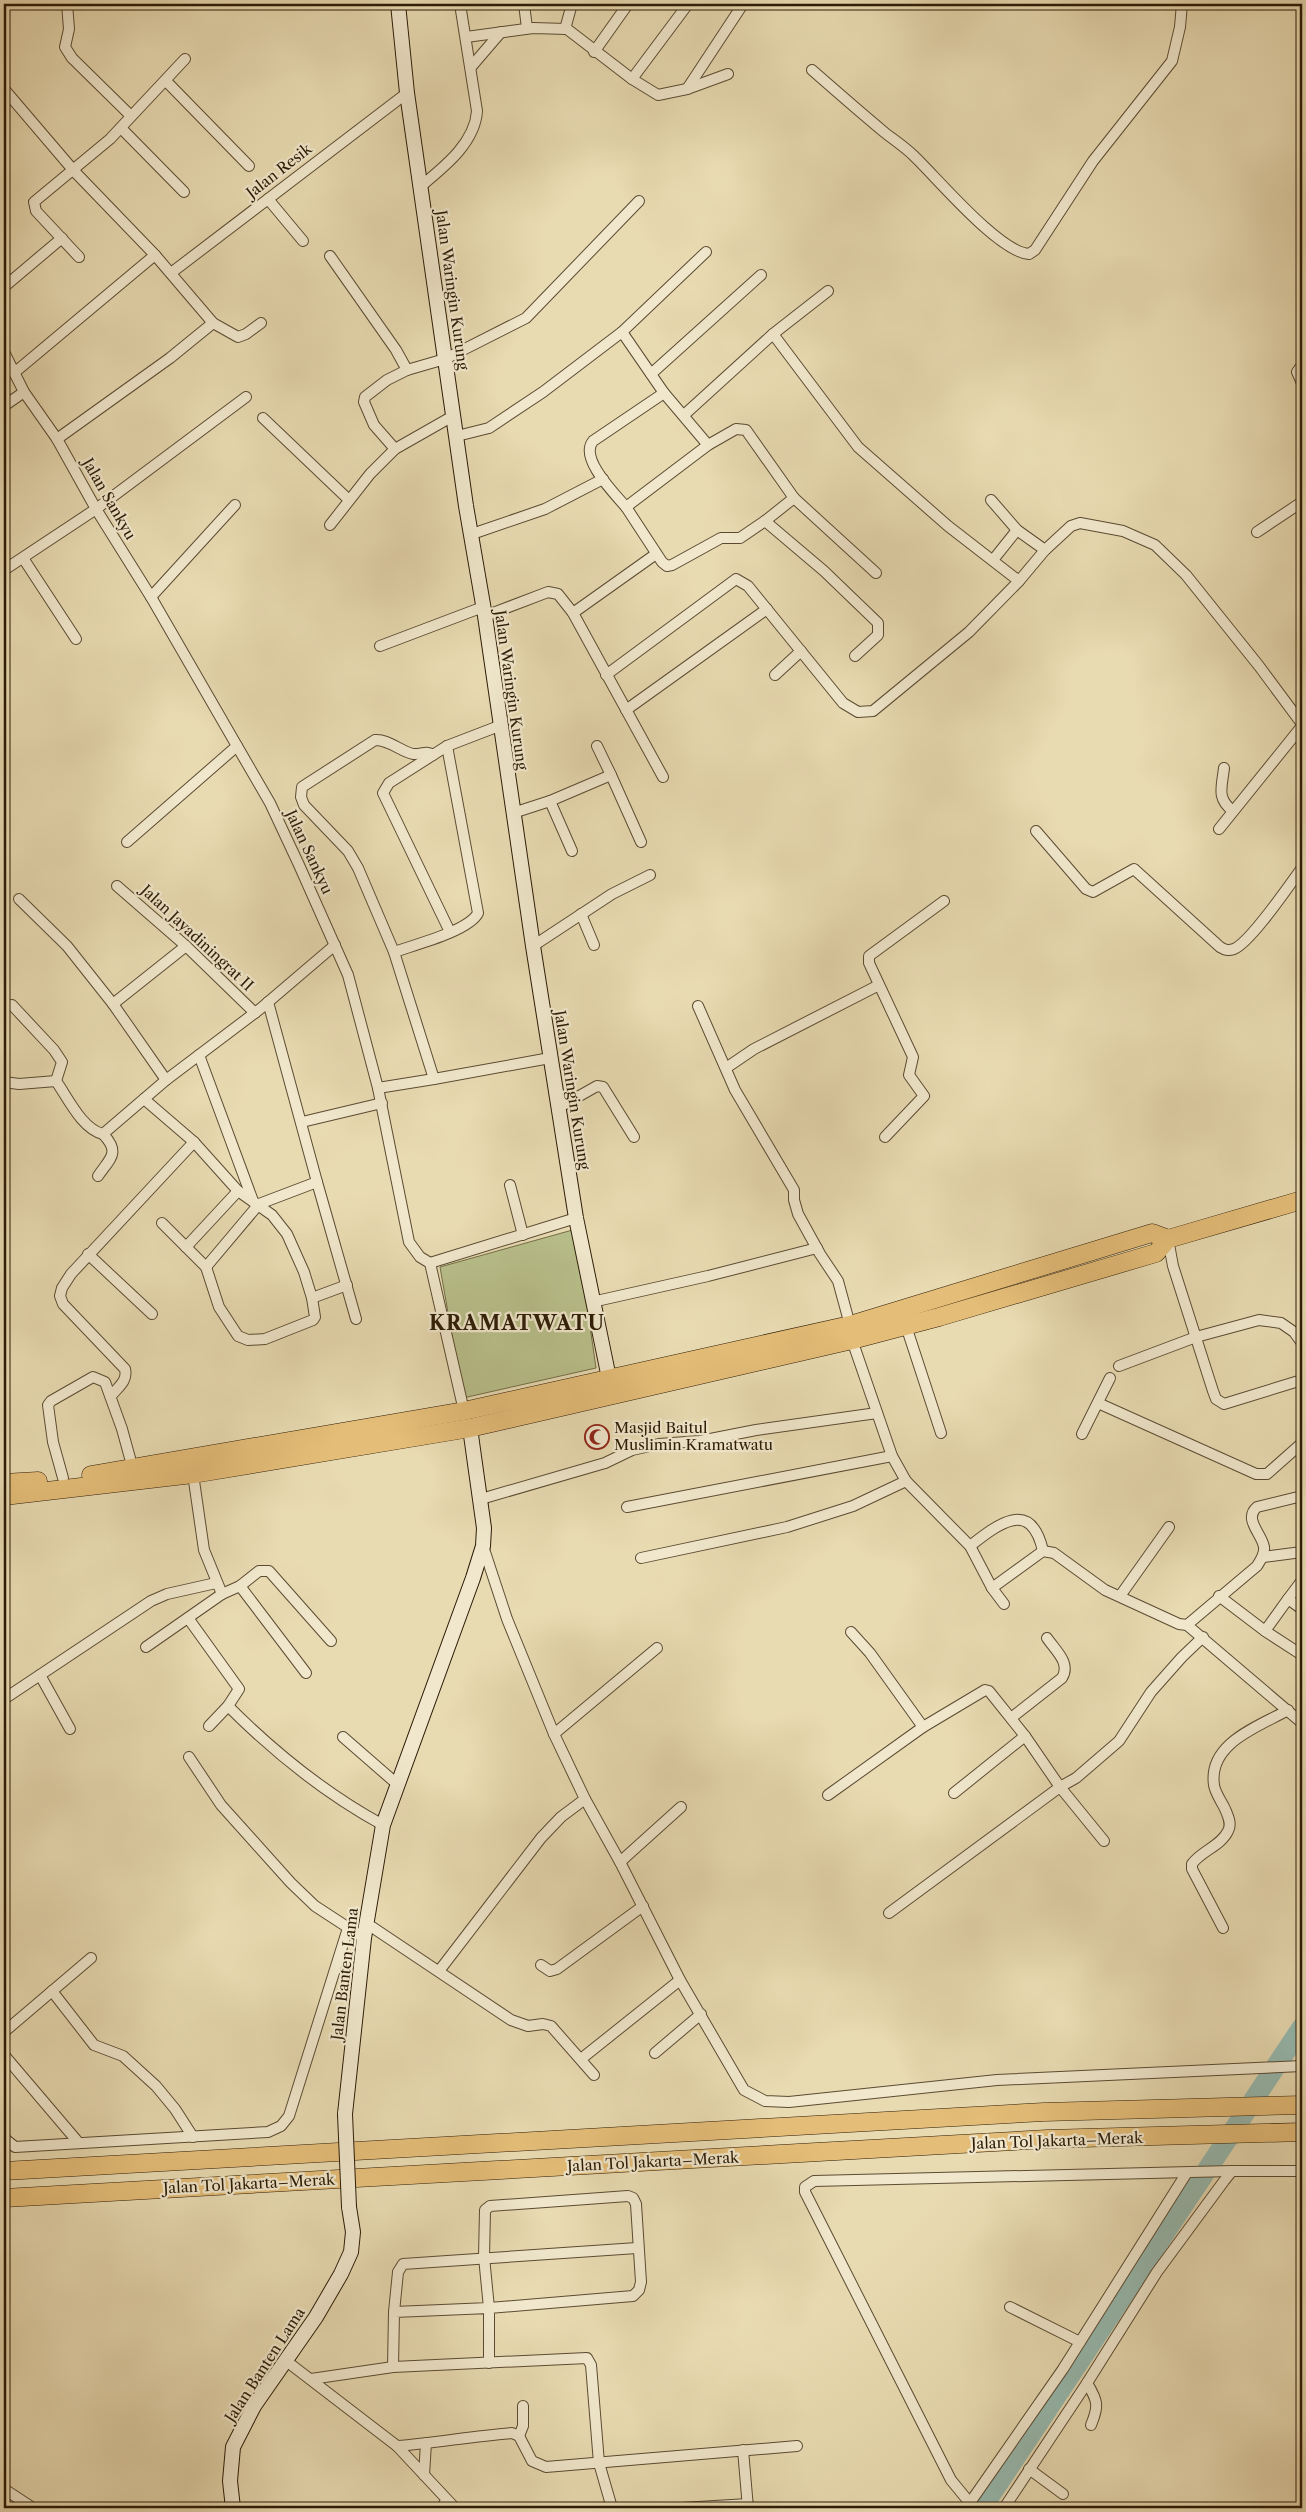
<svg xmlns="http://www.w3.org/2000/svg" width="1306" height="2512" viewBox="0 0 1306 2512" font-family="'Libre Caslon Text',serif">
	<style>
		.green { fill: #b8bf8a; stroke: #726d48 }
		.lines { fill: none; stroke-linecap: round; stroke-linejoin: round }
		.river { stroke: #97bab0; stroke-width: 20 }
		.street-casing { stroke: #5b4b32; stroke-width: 12 }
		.secondary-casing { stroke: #2c1b07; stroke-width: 16 }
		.highway-casing { stroke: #2c1b07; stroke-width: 19 }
		.street { stroke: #f0e7cc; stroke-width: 10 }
		.secondary { stroke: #f0e7cc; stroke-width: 14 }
		.highway { stroke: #e4bd78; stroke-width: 18 }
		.secondary-bridge-casing { stroke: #2c1b07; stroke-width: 16; stroke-linecap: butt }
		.secondary-bridge { stroke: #f0e7cc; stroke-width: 14 }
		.labels { text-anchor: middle; stroke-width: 4.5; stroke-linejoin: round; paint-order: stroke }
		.street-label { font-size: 15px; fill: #2c1b07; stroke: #f0e7cc }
		.poi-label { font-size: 15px; fill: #2c1b07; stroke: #f0e7cc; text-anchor: start }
		.district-label { font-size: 20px; font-weight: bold; letter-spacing: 1px; fill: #2c1b07; stroke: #f0e7cc }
	</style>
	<rect width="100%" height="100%" fill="#e8dab1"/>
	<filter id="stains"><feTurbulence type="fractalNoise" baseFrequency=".004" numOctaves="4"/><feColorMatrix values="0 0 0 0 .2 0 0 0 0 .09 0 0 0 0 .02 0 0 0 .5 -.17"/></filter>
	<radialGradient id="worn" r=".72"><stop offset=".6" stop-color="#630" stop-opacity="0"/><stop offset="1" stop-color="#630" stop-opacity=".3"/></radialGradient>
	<path class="green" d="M576,1229L596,1368L463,1398L440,1267Z"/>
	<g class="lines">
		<path class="river" d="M982,2508L1302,2027"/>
		<defs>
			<g id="street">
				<path d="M67,4L69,29L65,47L72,58L131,116"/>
				<path d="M524,4L527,28"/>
				<path d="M565,29L572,4"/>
				<path d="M466,37L533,28L567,29L632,79L658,95L687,89L728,74"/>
				<path d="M594,52L628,4"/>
				<path d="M471,67L501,32"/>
				<path d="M812,70C836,91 860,112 884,132C894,140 905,147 914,156C938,179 999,252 1029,254L1035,250L1093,161L1172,61L1180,27L1182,4"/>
				<path d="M632,79L688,4"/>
				<path d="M166,81L249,166"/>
				<path d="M4,89L74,171L155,255L213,323L238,337L246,334L261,323"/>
				<path d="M687,89L743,4"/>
				<path d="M121,128L184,192"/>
				<path d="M421,186C444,167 475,143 477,111L460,4"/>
				<path d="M268,199L303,241"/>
				<path d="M330,256L396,350L407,370"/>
				<path d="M79,257L36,211L34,202L110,139L185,59"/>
				<path d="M171,273L407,93"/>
				<path d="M4,287L62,238"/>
				<path d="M622,332L706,252"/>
				<path d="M773,334L858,447L948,526L1019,581"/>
				<path d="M4,352L24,392L57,439L96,509L151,597L237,746L270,803L299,865L348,975L378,1088L409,1242L420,1257L430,1263L464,1411"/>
				<path d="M1302,365L1297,372L1302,383"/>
				<path d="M14,373L155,255"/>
				<path d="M651,374L761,275"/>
				<path d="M4,406L24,392"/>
				<path d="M684,415L773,334L828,291"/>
				<path d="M263,418L349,500"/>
				<path d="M457,436L489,428L543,392L622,332L664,393L708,445L736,429L746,430L794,498L765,521L824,571L878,623V635L855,656"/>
				<path d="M57,439L170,358L213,323"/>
				<path d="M708,445L626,507L662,562L667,566L672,565L721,538H740L765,521"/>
				<path d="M395,449L374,425L364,402L365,397L387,380L407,370L445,359L526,318L639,201"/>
				<path d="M794,498L876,573"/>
				<path d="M991,500L1017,530L1045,550"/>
				<path d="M626,507C614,493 579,458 593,441L664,393"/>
				<path d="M330,525L370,474L395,449L453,416"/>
				<path d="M1257,532L1302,502"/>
				<path d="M472,534L545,509L603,479"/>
				<path d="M23,558L76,639"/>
				<path d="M993,560L1017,530"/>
				<path d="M4,570L96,509L246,397"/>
				<path d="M151,597L235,505"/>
				<path d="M573,613L656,554"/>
				<path d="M485,616L548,592L558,594L573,613L663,777"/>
				<path d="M380,646L483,607"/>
				<path d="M606,675L736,579L748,586L843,703L858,712L873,711L969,632L1019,581L1045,550L1071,526L1080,523L1123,531L1155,545L1186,575L1259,666L1302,724"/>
				<path d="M775,675L801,651"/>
				<path d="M626,710L767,609"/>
				<path d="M597,746L611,775"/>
				<path d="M433,755C426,750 421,755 413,754C400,751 388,739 375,740L302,787L301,797L304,805L348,851L358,868L394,952L434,1079L550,1058"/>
				<path d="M1224,768C1222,787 1216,798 1233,811"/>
				<path d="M550,801L572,851"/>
				<path d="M513,813L550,801L611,775L641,842"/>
				<path d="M1219,829L1302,726"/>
				<path d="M1036,831L1086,889L1093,892L1134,869L1220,947C1225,950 1228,951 1234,949C1251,942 1290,884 1302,868"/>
				<path d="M127,842L237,746"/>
				<path d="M117,886L186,946L255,1013"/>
				<path d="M19,899L67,946L113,1004L166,1080"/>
				<path d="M581,914L594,945"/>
				<path d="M450,932L383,793L389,783L447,746L499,726"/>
				<path d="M533,946L612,894L650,875"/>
				<path d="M394,952C414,945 469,931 478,913L447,746"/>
				<path d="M113,1004L186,946"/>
				<path d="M12,1005L54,1050L62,1062L56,1081C68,1098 82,1129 103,1134L166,1080L260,1009L335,945"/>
				<path d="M698,1006L735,1090L794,1190V1200L798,1214L820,1254L838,1281L850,1325"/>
				<path d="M199,1055L253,1201"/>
				<path d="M726,1068L754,1049L879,985"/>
				<path d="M4,1082L19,1084L56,1081"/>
				<path d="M378,1088L434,1079"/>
				<path d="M144,1099L194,1142L238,1191L272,1215L287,1234L304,1272L312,1298L315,1317L313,1320L265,1339L248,1340L238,1336L219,1307L206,1267L162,1223"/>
				<path d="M558,1108L597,1086L603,1087L634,1137"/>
				<path d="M302,1122L382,1103"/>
				<path d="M885,1137L924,1096L909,1075L913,1057L869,963V956L944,901"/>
				<path d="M98,1176C110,1158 121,1153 103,1134"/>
				<path d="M317,1182L356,1319"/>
				<path d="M510,1185L523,1235"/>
				<path d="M1168,1239L1173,1266L1213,1391L1216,1399L1224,1404L1302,1380"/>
				<path d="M186,1247L238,1191"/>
				<path d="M88,1254L152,1314"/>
				<path d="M430,1263L576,1218"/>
				<path d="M206,1267L259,1204L317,1182L268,1002"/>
				<path d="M312,1298L347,1285"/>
				<path d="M592,1302L708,1276L817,1248"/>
				<path d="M906,1326L941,1433"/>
				<path d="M852,1340L892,1456L906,1481L970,1546L992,1588L1043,1551L1054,1553L1105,1590L1179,1624L1187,1625"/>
				<path d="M1119,1366L1196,1337L1259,1320L1281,1323L1294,1332L1302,1343"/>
				<path d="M111,1396C118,1387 128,1381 125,1369L63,1304L60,1296L62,1288L71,1274L194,1142"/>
				<path d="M1098,1403L1256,1474H1267L1302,1443"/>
				<path d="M1082,1434L1110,1378"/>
				<path d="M193,1474L204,1550L222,1594L240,1586L306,1673"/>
				<path d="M63,1478L53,1442L48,1405L51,1401L93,1377L105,1382L122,1429L133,1469"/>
				<path d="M1302,1496L1257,1507C1243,1519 1262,1534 1264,1547C1265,1554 1260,1561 1257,1566L1187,1625L1302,1723"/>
				<path d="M481,1499L605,1463L632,1450L659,1444L700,1441L756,1430L877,1413"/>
				<path d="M627,1507L892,1456"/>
				<path d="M483,1546L507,1619L554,1734L585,1799L620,1862L680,1980L744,2090L765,2101L789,2102L997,2080L1302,2066"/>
				<path d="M970,1546C998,1524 1031,1498 1043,1551"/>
				<path d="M1263,1557L1302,1552"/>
				<path d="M641,1558L787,1527L853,1506L906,1481"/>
				<path d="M240,1586L259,1571H269L331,1641"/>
				<path d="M992,1588L1004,1604"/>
				<path d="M1120,1596L1169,1527"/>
				<path d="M1219,1596L1265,1631L1302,1655"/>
				<path d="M1288,1599L1300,1583"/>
				<path d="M188,1618L239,1689L228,1706L209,1726"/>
				<path d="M1265,1631L1288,1599L1302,1609"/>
				<path d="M851,1632L870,1653L923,1727"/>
				<path d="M146,1647L222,1594"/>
				<path d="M40,1675L70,1729"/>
				<path d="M4,1699L151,1601L167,1594L216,1583"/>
				<path d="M228,1706C274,1752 326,1794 383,1825"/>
				<path d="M1011,1718L1062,1678C1071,1663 1056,1651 1047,1638"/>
				<path d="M554,1734L657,1648"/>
				<path d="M343,1737L397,1784"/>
				<path d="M189,1757L221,1805L291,1883L315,1906L364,1938"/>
				<path d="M954,1793L1025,1736"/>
				<path d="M828,1795L923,1727L985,1690L989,1691L1025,1736L1060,1787L1076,1778L1119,1741L1151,1692L1182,1657L1203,1637"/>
				<path d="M620,1862L681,1807"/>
				<path d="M889,1913L1060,1787L1104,1841"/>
				<path d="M366,1923L511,2020L528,2026L543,2024L551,2026L594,2075"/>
				<path d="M1223,1928L1192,1869V1864C1201,1851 1221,1846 1228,1831C1232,1824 1228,1816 1225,1809C1222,1802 1215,1793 1214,1785C1208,1743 1258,1727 1288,1710"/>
				<path d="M541,1965L550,1971L557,1969L643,1906"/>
				<path d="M439,1971L541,1838L561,1817L585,1799"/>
				<path d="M52,1991L94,2045L123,2056L156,2086L175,2109L193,2137"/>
				<path d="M4,2032L91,1958"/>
				<path d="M655,2053L701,2014"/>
				<path d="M4,2055L78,2142"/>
				<path d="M581,2059L680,1980"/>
				<path d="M4,2138L15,2147L268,2132L281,2126L289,2116L348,1928"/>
				<path d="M1010,2307L1080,2342"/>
				<path d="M394,2312L398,2272L403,2264L637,2248"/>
				<path d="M285,2360L397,2446L455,2508"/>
				<path d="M393,2367L394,2312L489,2308L633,2296L639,2290L641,2282L636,2204L633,2198L628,2196L490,2206L485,2210L484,2257L489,2308V2363"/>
				<path d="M311,2379L393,2367L587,2358L591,2365L599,2463L612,2508"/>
				<path d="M1087,2383C1098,2401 1099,2406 1091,2425"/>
				<path d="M519,2436L523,2426V2406"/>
				<path d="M397,2446C435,2443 473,2436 512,2433L519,2436L532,2461L546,2467L797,2446"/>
				<path d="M743,2450L748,2508"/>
				<path d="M1029,2469L1063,2494"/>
				<path d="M424,2475L426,2443"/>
				<path d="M4,2489L33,2508"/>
				<path d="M967,2507L1063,2369L1186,2174"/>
				<path d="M441,2508L447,2500"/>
				<path d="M682,2508L748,2504"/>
				<path d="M974,2508L951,2480L805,2192V2187L814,2181L1232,2171"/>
				<path d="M1004,2508L1087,2383L1157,2272L1224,2181L1232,2171H1302"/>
			</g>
			<g id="secondary">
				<path d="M398,4L407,93L466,506L485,616L533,946L576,1218L609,1378"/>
				<path d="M345,2114L364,1938L383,1825L473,1578L483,1546L484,1528L470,1428"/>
				<path d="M233,2508L230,2481L233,2447L254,2406L316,2317L341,2274L351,2252L353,2232L349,2207"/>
			</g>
			<g id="highway">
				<path d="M91,1475L464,1411L850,1325L1152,1233L1168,1239"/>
				<path d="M4,1483L38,1481"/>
				<path d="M4,1496L193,1474L470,1428L852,1340L939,1317L1156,1253L1168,1239L1302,1200"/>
				<path d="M4,2171L1044,2112L1302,2105"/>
				<path d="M4,2198L1047,2139L1302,2132"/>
			</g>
		</defs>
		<use href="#street" class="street-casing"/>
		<use href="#secondary" class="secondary-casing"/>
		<use href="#highway" class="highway-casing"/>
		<use href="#street" class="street"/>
		<use href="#secondary" class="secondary"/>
		<use href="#highway" class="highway"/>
		<defs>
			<path id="secondary-bridge" d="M345,2114L349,2207"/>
		</defs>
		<use href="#secondary-bridge" class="secondary-bridge-casing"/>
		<use href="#secondary-bridge" class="secondary-bridge"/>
	</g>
	<defs>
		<symbol id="mosque-ring" viewBox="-11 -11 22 22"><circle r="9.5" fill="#f0e7cc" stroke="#8f2418" stroke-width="1.5"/><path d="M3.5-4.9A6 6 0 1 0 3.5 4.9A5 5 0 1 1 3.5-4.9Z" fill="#8f2418"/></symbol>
	</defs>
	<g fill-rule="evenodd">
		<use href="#mosque-ring" x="583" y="1423" width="28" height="28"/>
	</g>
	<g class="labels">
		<g class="street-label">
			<text transform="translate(279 171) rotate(-38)" y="5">Jalan Resik</text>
			<text transform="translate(452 290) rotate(82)" y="5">Jalan Waringin Kurung</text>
			<text transform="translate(109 499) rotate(60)" y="5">Jalan Sankyu</text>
			<text transform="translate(511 690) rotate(82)" y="5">Jalan Waringin Kurung</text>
			<text transform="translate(309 852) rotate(65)" y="5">Jalan Sankyu</text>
			<text transform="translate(197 938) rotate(43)" y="5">Jalan Jayadiningrat II</text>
			<text transform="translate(572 1090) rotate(81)" y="5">Jalan Waringin Kurung</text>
			<text transform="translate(345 1974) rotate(-83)" y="5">Jalan Banten Lama</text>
			<text transform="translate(1057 2141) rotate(-2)" y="5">Jalan Tol Jakarta–Merak</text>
			<text transform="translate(653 2162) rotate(-3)" y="5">Jalan Tol Jakarta–Merak</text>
			<text transform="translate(249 2184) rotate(-3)" y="5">Jalan Tol Jakarta–Merak</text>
			<text transform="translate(265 2365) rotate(-57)" y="5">Jalan Banten Lama</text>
		</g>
		<g class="poi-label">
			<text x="614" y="1433">Masjid Baitul<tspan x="614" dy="17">Muslimin Kramatwatu</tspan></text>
		</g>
		<g class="district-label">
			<text x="517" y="1330">KRAMATWATU</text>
		</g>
	</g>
	<rect width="1306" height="2512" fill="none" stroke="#e8dab1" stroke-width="20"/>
	<rect x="5" y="5" width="1296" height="2502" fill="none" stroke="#2c1b07" stroke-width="2.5"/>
	<rect x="10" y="10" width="1286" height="2492" fill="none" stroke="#2c1b07"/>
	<rect width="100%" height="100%" filter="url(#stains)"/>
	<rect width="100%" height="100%" fill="url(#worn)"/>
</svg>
